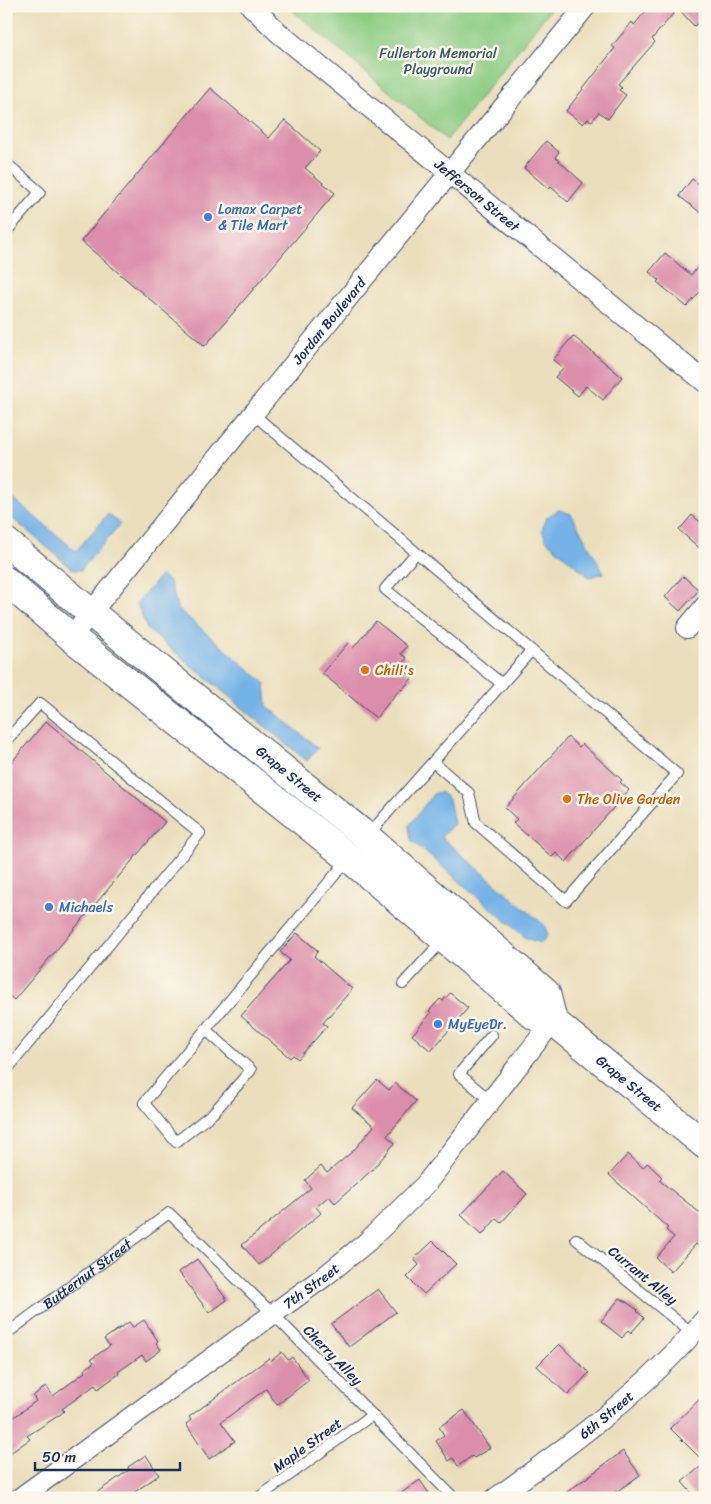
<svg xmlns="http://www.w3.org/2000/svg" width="711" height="1504" viewBox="0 0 711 1504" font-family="Sriracha,sans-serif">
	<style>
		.green { fill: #8ccc83; stroke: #547e70 }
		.water { fill: #74b3e7; stroke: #4871a2 }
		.building { fill: #db8eaa }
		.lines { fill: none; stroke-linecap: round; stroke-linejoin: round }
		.service-casing { stroke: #3a496c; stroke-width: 12 }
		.minor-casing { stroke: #3a496c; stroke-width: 22 }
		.secondary-casing { stroke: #3a496c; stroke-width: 30 }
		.service { stroke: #fff; stroke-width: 10 }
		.minor { stroke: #fff; stroke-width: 20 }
		.secondary { stroke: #fff; stroke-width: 28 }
		.shop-dot { fill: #3f7fe0; stroke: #fbf7ec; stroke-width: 2 }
		.food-dot { fill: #e8710a; stroke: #fbf7ec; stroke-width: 2 }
		.labels { text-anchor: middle; stroke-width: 5; stroke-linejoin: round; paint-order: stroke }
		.park-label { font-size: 14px; fill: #3d5e69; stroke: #fbf7ec }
		.street-label { font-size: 14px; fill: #1b2f5e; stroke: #fbf7ec }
		.shop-label { font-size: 14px; fill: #366cbe; stroke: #fbf7ec; text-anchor: start }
		.food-label { font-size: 14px; fill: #c56008; stroke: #fbf7ec; text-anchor: start }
	</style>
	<rect width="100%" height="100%" fill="#fbf7ec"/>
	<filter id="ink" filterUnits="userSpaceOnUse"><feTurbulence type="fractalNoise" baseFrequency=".02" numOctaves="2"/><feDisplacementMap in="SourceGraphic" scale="10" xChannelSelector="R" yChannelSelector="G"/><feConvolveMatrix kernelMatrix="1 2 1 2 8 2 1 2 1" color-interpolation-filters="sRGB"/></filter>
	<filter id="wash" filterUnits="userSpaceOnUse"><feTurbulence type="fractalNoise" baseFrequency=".0096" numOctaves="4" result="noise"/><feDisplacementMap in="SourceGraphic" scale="20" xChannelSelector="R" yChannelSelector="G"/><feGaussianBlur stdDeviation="1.12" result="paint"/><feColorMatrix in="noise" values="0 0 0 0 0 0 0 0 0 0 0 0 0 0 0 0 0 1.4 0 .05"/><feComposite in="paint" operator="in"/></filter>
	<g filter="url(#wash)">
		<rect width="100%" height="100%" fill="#eadfbc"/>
		<path class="green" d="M287,6H553L447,140Z"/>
		<g class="water">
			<path d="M6,493L76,551L108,514L120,524L81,570H74L6,513Z"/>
			<path d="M559,510L571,514L604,573L589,577L547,541L542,530L547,517Z"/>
			<path d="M161,575L170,583L178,609L265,683L267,706L318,748L307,761L147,629L137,603Z"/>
			<path d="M440,792L449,799L454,824L441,837L544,925L548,935L541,943L526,938L411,840L409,826L433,794Z"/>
		</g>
		<g id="blocks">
			<g class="building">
				<path d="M650,6H705V17L694,26L678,8L652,39L655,42L618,84L622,87L619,90L626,95L608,119L599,112L592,121L588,119L583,124L566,111L615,48L612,46L632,22L634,25Z"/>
				<path d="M210,88L269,138L285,120L320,151L305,168L335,193L205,346L81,241Z"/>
				<path d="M546,141L559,152L555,157L583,183L568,202L551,187L549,189L524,168Z"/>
				<path d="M692,179L705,189V216L679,196Z"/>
				<path d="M665,253L691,275L705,259V286L687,307L657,282L659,280L649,272Z"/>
				<path d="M573,336L622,377L603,400L586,386L578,396L555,377L563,368L553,360Z"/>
				<path d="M692,515L705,526V553L679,530Z"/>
				<path d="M683,576L699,590L680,611L665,597Z"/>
				<path d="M376,621L407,646L401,654L407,658L400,667L413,677L402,690L400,689L376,718L322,673L348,643L353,648Z"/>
				<path d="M46,721L165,822L14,1000L6,993V769Z"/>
				<path d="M568,737L579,747L582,744L622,780L620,782L629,790L566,862L556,853L552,857L513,823L517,819L505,808Z"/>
				<path d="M297,933L318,951L314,956L352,989L323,1023L327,1026L298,1059L293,1055L290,1058L241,1016L290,960L280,952Z"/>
				<path d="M450,993L468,1008L431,1051L412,1035L431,1013L429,1011L440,999L443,1001Z"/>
				<path d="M377,1080L389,1090L395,1083L416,1101L387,1136L395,1143L372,1170L335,1203L329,1196L316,1207L321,1213L259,1265L242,1245L311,1188L305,1180L321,1166L327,1173L353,1151L374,1126L352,1108Z"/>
				<path d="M628,1154L643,1168L647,1163L662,1177L659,1180L705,1217V1251L696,1244L671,1272L656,1258L674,1237L666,1230L668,1228L609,1175Z"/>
				<path d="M503,1171L527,1194L501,1223L496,1219L482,1235L461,1215Z"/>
				<path d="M433,1241L456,1264L424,1294L407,1277L419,1265L414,1259Z"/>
				<path d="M197,1259L227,1300L209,1313L179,1272Z"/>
				<path d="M378,1289L396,1312L349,1347L331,1324Z"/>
				<path d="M620,1298L638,1310L637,1311L644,1318L631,1333L628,1330L622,1338L601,1321Z"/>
				<path d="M144,1320L158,1341L156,1343L161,1350L146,1361L142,1355L118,1372L119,1374L98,1389L95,1385L62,1409L64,1411L61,1414L27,1436L30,1439L6,1456V1423L36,1401L33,1396L46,1386L53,1396L85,1372L84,1370L94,1362L91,1359L110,1346L104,1339L129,1322L133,1327Z"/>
				<path d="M559,1344L589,1373L568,1395L537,1366Z"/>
				<path d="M282,1352L288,1360L292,1357L309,1380L277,1405L266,1389L221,1422L235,1441L209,1459L186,1424L191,1420L189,1417L269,1358L271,1361Z"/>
				<path d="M705,1394V1463L670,1428Z"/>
				<path d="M464,1410L490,1448L474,1458L472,1456L458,1466L453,1458L449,1461L436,1441L444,1435L439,1427Z"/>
				<path d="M623,1451L640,1475L626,1485L607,1498H559Z"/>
				<path d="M146,1455L159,1475L126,1498H89L129,1470L128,1467Z"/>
				<path d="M705,1463V1498H696L682,1482Z"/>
				<path d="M420,1480L432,1498H394Z"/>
			</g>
		</g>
	</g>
	<g filter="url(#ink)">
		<use href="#blocks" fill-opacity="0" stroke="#3a496c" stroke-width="1"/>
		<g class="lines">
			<defs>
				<g id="service">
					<path d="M6,163L40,192L6,232"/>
					<path d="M252,413L677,774L566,901L476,823L469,793L433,762"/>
					<path d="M416,553L385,589L502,684"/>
					<path d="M6,741L40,703L200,833L6,1071"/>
					<path d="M368,835L531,651"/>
					<path d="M403,984L444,939"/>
					<path d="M205,1029L251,1070L213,1113L176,1142L144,1103L349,858"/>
					<path d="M491,1101L459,1074L492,1035"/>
					<path d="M576,1239L692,1333"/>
					<path id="s1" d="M6,1334L169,1213L273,1314L454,1498"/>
					<path d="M258,1498L372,1415"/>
				</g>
				<g id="minor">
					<path id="s2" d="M251,6L279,33L705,382"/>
					<path d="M687,628L705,606"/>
					<path id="s3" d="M71,637L586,6"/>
					<path id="s4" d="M20,1498L325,1276L367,1242L425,1185L553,1021"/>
					<path id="s5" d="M496,1498C570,1445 646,1390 705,1319"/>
				</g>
				<g id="secondary">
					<path id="s6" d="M6,542L90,612L367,837L546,993L553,1021"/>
					<path id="s7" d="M6,581L71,637L349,858L535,1016L553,1021L705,1145"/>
				</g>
			</defs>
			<use href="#service" class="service-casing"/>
			<use href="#minor" class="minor-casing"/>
			<use href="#secondary" class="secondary-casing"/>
			<use href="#service" class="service"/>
			<use href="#minor" class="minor"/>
			<use href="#secondary" class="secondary"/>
		</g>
	</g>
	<g class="shop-dot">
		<circle cx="208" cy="217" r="5"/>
		<circle cx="49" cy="907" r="5"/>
		<circle cx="438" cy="1024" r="5"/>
	</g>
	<g class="food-dot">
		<circle cx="365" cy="670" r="5"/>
		<circle cx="567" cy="799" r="5"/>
	</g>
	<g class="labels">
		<g class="park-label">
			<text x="438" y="58">Fullerton Memorial<tspan x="438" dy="16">Playground</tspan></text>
		</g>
		<g class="street-label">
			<text dy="5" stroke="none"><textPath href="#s2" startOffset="295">Jefferson Street</textPath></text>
			<text dy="5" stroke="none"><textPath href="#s3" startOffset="408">Jordan Boulevard</textPath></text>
			<text dy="5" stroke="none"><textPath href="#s6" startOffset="366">Grape Street</textPath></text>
			<text dy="5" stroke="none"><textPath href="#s7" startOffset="802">Grape Street</textPath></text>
			<text dy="5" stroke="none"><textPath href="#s1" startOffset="101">Butternut Street</textPath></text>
			<text transform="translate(643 1275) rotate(39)" y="5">Currant Alley</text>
			<text dy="5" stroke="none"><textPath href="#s4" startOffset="360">7th Street</textPath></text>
			<text transform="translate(333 1355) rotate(46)" y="5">Cherry Alley</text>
			<text dy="5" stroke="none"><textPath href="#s5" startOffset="138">6th Street</textPath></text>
			<text transform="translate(307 1445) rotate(-36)" y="5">Maple Street</text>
		</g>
		<g class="shop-label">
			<text x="218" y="214">Lomax Carpet<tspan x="218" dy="16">&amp; Tile Mart</tspan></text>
			<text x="59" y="912">Michaels</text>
			<text x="448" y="1029">MyEyeDr.</text>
		</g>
		<g class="food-label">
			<text x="375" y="675">Chili's</text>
			<text x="577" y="804">The Olive Garden</text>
		</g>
	</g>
	<rect width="711" height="1504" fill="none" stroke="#fbf7ec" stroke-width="25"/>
	<path d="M35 1462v8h145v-8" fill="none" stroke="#1b2f5e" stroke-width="2.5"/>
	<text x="42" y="1462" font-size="15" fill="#1b2f5e" stroke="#fbf7ec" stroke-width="4" paint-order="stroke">50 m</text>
</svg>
